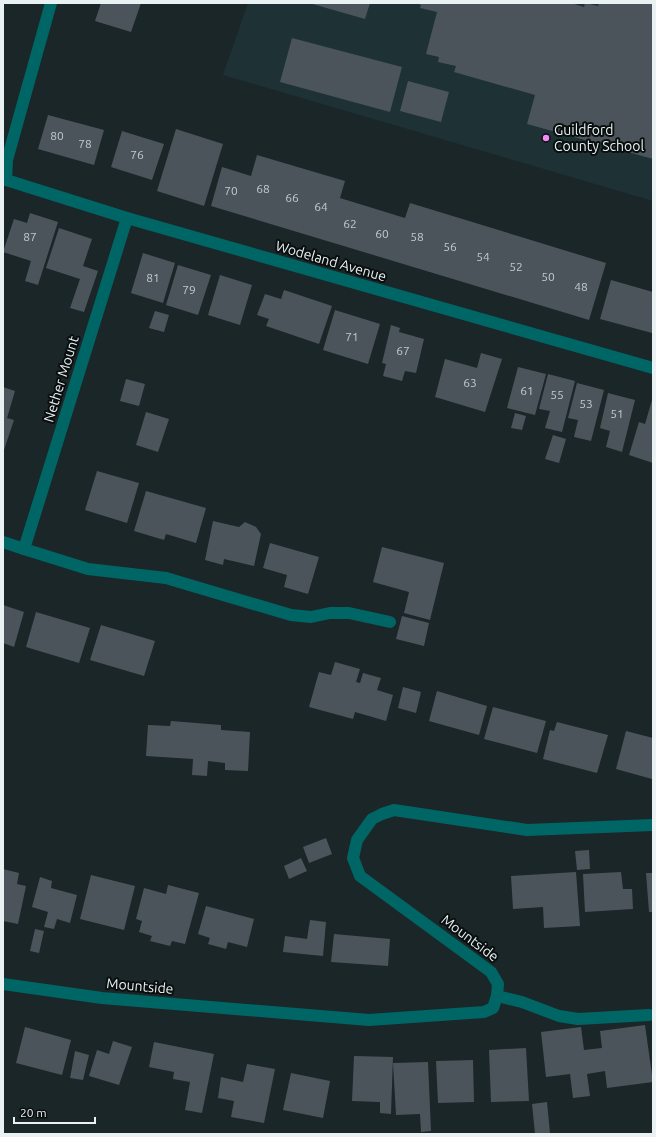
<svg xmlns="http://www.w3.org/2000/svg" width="656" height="1137" viewBox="0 0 656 1137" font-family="Ubuntu,sans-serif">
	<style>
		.built { fill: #1e3135 }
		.building { fill: #4b545a }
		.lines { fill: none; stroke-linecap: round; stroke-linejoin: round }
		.lane { stroke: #006665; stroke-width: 12 }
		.street { stroke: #006665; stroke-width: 12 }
		.poi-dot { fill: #f18af4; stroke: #090e0f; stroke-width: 1.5 }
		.labels { text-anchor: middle; stroke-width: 4; stroke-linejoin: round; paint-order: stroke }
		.number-label { font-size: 12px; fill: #c2cacd }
		.poi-label { font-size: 14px; fill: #eaf1f3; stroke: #090e0f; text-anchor: start }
		.street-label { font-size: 14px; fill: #eaf1f3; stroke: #090e0f }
	</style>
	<rect width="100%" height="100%" fill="#1b2629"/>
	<path class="built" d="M248,3H653V201L223,75Z"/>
	<g class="building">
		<path d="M101,3H141L131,32L95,21Z"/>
		<path d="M309,3H370L365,19Z"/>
		<path d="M416,3H571L584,7L585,3L598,6L599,3H653V159L527,124L535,95L454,72L456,66L438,62L439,57L426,54L437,12L420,8L421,5Z"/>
		<path d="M292,38L402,67L390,112L280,82Z"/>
		<path d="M408,81L449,92L441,122L400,111Z"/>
		<path d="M48,115L104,130L94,165L38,149Z"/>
		<path d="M176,129L223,144L204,206L157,191Z"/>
		<path d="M122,131L164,144L152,180L111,167Z"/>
		<path d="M257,155L345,181L340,198L405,218L410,203L606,263L589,320L211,206L222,167L251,176Z"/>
		<path d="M30,213L58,222L38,285L25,281L31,261L3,252L14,219L27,223Z"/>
		<path d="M59,228L92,239L83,266L98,271L84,312L70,308L80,279L46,268Z"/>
		<path d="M143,253L175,263L163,303L131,293Z"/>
		<path d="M178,265L211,275L198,315L166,305Z"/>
		<path d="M220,275L252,285L240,325L208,315Z"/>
		<path d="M611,280L653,292L652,333L600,319Z"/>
		<path d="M284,290L332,306L319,344L266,326L269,319L257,315L265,294L281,299Z"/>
		<path d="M335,310L380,324L368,364L323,350Z"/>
		<path d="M155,311L169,315L164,332L149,328Z"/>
		<path d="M391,325L400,328L399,332L424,339L416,373L405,371L402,381L383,376L386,364L382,363Z"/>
		<path d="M481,353L502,359L485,412L435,397L445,359L477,368Z"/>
		<path d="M518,367L546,374L535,415L507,408Z"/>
		<path d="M548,374L575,381L562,432L545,428L550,411L539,409Z"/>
		<path d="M126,379L145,384L139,406L120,401Z"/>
		<path d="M577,383L604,390L591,441L574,437L578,420L568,418Z"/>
		<path d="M3,387L15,391L7,418L14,420L3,453Z"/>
		<path d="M608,393L635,400L622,452L606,447L610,431L600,428Z"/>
		<path d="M652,400L653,401V463L629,455L639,422L645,424Z"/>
		<path d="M146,412L169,419L158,452L136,445Z"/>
		<path d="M515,413L526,416L522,430L511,428Z"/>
		<path d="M553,435L566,439L559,463L545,459Z"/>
		<path d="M97,471L139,483L127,523L85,510Z"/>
		<path d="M146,491L206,508L196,543L166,534L164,540L134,531Z"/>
		<path d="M213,521L239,527L245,522L256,527L261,534L254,566L224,559L223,565L205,560Z"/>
		<path d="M270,543L319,557L308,594L284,587L287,575L263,568Z"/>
		<path d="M382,547L444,563L430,620L404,613L409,592L373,582Z"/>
		<path d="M3,605L24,612L14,647L3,643Z"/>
		<path d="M36,612L90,628L79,663L26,647Z"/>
		<path d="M402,616L429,623L424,646L396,639Z"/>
		<path d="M101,625L155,641L144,676L90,660Z"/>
		<path d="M335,662L360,669L356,682L360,683L363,673L381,678L377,690L393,695L386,721L355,712L353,719L309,707L319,672L331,675Z"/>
		<path d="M403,687L421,692L416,713L398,708Z"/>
		<path d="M437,691L487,706L479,735L429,721Z"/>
		<path d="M493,707L546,721L537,753L484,739Z"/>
		<path d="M171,721L221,725V730L250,732L248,771L225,770V763L208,761L207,776L192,775L193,759L146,756L148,725L170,726Z"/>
		<path d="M557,722L608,735L597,773L543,759L550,730L554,731Z"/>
		<path d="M626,731L653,738L652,779L616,769Z"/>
		<path d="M326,838L332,854L309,863L303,847Z"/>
		<path d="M589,850L590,869L577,870L575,851Z"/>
		<path d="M301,858L307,871L289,879L284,866Z"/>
		<path d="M3,869L19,873L17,884L26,886L18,924L3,921Z"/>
		<path d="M576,872L580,926L544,928L543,907L513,909L511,876Z"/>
		<path d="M621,872L623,889H632L633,909L585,912L583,874Z"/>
		<path d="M646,873H653V912H649Z"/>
		<path d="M91,875L135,886L124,930L80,919Z"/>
		<path d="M40,877L52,881L51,888L77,895L70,923L57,919L54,929L44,927L48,912L32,907Z"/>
		<path d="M168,885L199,893L185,944L172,941L170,946L150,941L152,936L139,932L142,921L136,919L144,888L166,894Z"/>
		<path d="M206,906L254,919L247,947L228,942L226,949L208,944L210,938L198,934Z"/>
		<path d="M310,920L326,922L323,956L283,952L285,936L307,939Z"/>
		<path d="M35,929L44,931L39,953L30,951Z"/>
		<path d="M334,934L390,939L388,966L331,962Z"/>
		<path d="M645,1025L653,1082L607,1088L605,1071L587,1074L590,1096L573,1098L570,1074L546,1077L541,1032L581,1027L584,1050L602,1048L600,1031Z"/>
		<path d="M25,1027L71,1040L62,1075L16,1063Z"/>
		<path d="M113,1041L132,1047L119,1085L89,1076L97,1050L109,1054Z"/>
		<path d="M154,1042L214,1054L202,1113L185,1110L190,1082L173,1079L174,1072L149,1067Z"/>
		<path d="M526,1048L529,1101L491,1102L489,1050Z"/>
		<path d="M75,1051L89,1055L83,1080L70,1078Z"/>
		<path d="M354,1056L393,1057L391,1114L380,1113V1102L352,1101Z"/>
		<path d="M473,1060L474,1102L438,1103L436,1061Z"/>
		<path d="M428,1062L431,1131L421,1132L420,1114L396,1115L393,1063Z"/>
		<path d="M247,1064L275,1069L264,1123L231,1117L234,1101L218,1098L221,1077L243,1082Z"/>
		<path d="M291,1073L330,1081L323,1118L283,1110Z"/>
		<path d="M547,1102L550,1133L535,1134L532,1104Z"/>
	</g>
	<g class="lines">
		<g class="lane">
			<path d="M166,578L291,615L311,617L330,613H349L390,622"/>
			<path d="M497,996L522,1002L559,1016L578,1019L649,1015"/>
		</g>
		<g class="street">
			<path d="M3,179L127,218L653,368"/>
			<path d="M6,180L7,160L51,3"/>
			<path d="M127,218L24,549L88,569L166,578"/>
			<path d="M3,542L24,549"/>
			<path d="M3,984L102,998L369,1020L484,1012L493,1008L497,996L498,984L491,972L360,876L353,858L357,840L372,819L382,814L394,810L527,830L653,825"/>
		</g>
	</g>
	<circle class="poi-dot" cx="546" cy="138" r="4"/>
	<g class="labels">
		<g class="number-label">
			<text x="57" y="140">80</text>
			<text x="85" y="148">78</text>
			<text x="137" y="159">76</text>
			<text x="263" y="193">68</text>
			<text x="231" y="195">70</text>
			<text x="292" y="202">66</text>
			<text x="321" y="211">64</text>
			<text x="350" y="228">62</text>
			<text x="382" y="238">60</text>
			<text x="30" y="241">87</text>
			<text x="417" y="241">58</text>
			<text x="450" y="251">56</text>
			<text x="483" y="261">54</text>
			<text x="516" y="271">52</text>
			<text x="548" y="281">50</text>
			<text x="153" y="282">81</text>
			<text x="581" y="291">48</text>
			<text x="189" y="294">79</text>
			<text x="352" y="341">71</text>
			<text x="403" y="355">67</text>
			<text x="470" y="387">63</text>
			<text x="527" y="395">61</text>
			<text x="557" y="399">55</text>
			<text x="586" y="408">53</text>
			<text x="617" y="418">51</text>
		</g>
		<g class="poi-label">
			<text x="554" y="135">Guildford<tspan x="554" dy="16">County School</tspan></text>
		</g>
		<g class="street-label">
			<text transform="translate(331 261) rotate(16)" y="5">Wodeland Avenue</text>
			<text transform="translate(61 379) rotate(-73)" y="5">Nether Mount</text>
			<text transform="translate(470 938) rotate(37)" y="5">Mountside</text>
			<text transform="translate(140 986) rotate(5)" y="5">Mountside</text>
		</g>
	</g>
	<rect width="656" height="1137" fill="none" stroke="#eaf1f3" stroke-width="8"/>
	<path d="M14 1117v6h81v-6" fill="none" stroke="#eaf1f3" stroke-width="2"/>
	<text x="20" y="1117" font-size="12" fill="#eaf1f3" stroke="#090e0f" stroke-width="3" paint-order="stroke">20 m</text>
</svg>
